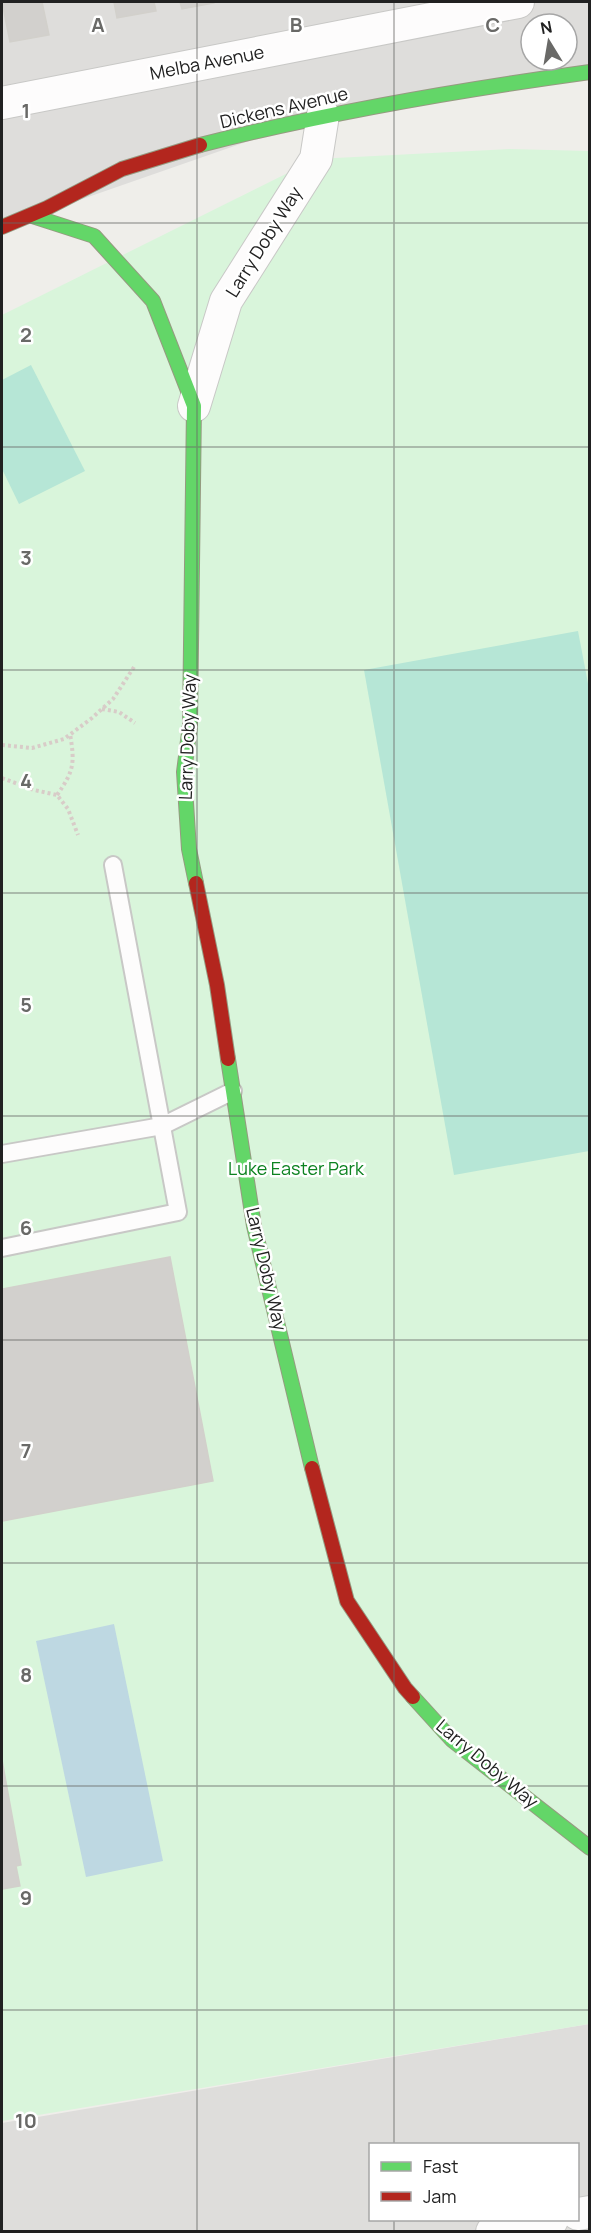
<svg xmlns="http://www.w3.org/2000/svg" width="591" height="2233" viewBox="0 0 591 2233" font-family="Manrope,sans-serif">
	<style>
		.residential { fill: #dedddb; fill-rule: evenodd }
		.park { fill: #d9f5db }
		.pitch { fill: #b6e6d6 }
		.water { fill: #bed8e2 }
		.building { fill: #d2d0cd; stroke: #d2d0cb; stroke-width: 1.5 }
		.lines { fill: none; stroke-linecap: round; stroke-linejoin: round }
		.lane-casing { stroke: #c8c8c6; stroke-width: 20 }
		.street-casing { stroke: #c8c8c6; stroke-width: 34 }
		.fast-casing { stroke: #969a81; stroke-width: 16 }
		.jam-casing { stroke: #969a81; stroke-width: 16 }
		.path { stroke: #d8ccc8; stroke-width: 4; stroke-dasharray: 3 3; stroke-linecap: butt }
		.lane { stroke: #fdfcfc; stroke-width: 16 }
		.street { stroke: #fdfcfc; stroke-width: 32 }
		.fast { stroke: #63d668; stroke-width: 14 }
		.jam { stroke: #b3261e; stroke-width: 14 }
		.grid { fill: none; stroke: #696967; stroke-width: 1.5; stroke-opacity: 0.55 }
		.labels { text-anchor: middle; stroke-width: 5; stroke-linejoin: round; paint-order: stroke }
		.street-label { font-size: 18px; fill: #212121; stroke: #fff }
		.park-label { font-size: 18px; fill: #0c8220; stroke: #fff }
		.grid-label { font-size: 20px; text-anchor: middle; font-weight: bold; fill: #696967; stroke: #fff; stroke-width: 5; stroke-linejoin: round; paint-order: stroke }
	</style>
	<rect width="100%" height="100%" fill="#efeeea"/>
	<g class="residential">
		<path d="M2,2H589V72L323,115L2,227ZM531,24H567V60H531Z"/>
		<path d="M589,2024V2231H2V2123ZM370,2144H578V2220H370Z"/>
	</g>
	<path class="park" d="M510,149L589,151V2024L2,2121V315L316,159Z"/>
	<g class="pitch">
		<path d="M31,365L85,471L19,504L2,469V380Z"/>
		<path d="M578,631L590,694L589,1151L454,1175L364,670Z"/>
	</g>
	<path class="water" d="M114,1624L163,1861L86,1877L36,1641Z"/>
	<g class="building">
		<path d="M2,2H42L49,35L10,42Z"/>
		<path d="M114,2H154L156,11L117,18Z"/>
		<path d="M180,2H214V3L182,9Z"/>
		<path d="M170,1257L213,1481L2,1521V1289Z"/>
		<path d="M2,1760L21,1865L16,1866L20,1886L2,1889Z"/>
	</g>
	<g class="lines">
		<defs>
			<g id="lane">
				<path d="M2,1154L162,1126L233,1091"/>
				<path d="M2,1248L178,1212L113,865"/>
			</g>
			<g id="street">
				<path d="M2,103L518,2"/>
				<path d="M194,406L226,301L316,159L323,115"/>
				<path d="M578,2214L590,2212"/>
				<path d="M492,2232L552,2220"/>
			</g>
			<g id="fast">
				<path d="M200,145C329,112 459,90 590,72"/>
				<path d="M32,216L94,236L153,301L194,406L190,725L184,772L189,849L196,883"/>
				<path d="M228,1059L254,1226L312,1468"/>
				<path d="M413,1697L452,1740L590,1848"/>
			</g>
			<g id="jam">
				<path d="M2,227L47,208L122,169L200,145"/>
				<path d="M196,883L217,985L228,1059"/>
				<path d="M312,1468L347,1601L405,1688L413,1697"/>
			</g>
		</defs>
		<use href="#lane" class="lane-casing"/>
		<use href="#street" class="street-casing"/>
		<use href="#fast" class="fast-casing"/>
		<use href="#jam" class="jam-casing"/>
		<g class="path">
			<path d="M102,709L119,712L135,723"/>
			<path d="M2,745L32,748L64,739L92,718L113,699L134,667"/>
			<path d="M2,778L34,790L57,795L68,809L78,835"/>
			<path d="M57,795C74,771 75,763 70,734"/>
		</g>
		<use href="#lane" class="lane"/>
		<use href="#street" class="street"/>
		<use href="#fast" class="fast"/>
		<use href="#jam" class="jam"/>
	</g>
	<path class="grid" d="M197,2V2232M394,2V2144M2,223H590M2,447H590M2,670H590M2,893H590M2,1116H590M2,1340H590M2,1563H590M2,1786H590M2,2010H590M394,2220V2232"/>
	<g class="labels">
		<g class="street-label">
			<text transform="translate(207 63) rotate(-11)" y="6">Melba Avenue</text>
			<text transform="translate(284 108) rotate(-13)" y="6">Dickens Avenue</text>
			<text transform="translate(264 242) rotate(-58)" y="6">Larry Doby Way</text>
			<text transform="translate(188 737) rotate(-88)" y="6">Larry Doby Way</text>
			<text transform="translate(266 1269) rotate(77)" y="6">Larry Doby Way</text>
			<text transform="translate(487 1764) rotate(40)" y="6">Larry Doby Way</text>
		</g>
		<g class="park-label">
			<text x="296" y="1175">Luke Easter Park</text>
		</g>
	</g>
	<g class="grid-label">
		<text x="98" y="32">A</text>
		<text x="296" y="32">B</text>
		<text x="493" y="32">C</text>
		<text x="26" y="118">1</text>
		<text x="26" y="342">2</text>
		<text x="26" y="565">3</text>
		<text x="26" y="788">4</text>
		<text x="26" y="1012">5</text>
		<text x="26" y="1235">6</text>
		<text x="26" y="1458">7</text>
		<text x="26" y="1682">8</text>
		<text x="26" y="1905">9</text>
		<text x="26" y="2128">10</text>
	</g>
	<rect width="591" height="2233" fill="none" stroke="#212121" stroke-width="6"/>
	<rect x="369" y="2143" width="210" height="78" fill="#ffffff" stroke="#a6a6a6" stroke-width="1.5"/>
	<rect x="381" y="2162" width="30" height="9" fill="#63d668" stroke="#a6a6a6" stroke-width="1.5"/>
	<text x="423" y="2173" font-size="18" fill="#212121">Fast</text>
	<rect x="381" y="2192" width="30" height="9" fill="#b3261e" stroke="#a6a6a6" stroke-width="1.5"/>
	<text x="423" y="2203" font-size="18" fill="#212121">Jam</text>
	<g transform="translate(549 42) rotate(349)"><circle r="28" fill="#ffffff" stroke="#a6a6a6" stroke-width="1.5"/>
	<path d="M0-4.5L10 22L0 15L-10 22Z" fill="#696967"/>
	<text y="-9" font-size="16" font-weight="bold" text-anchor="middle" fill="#212121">N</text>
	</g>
</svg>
